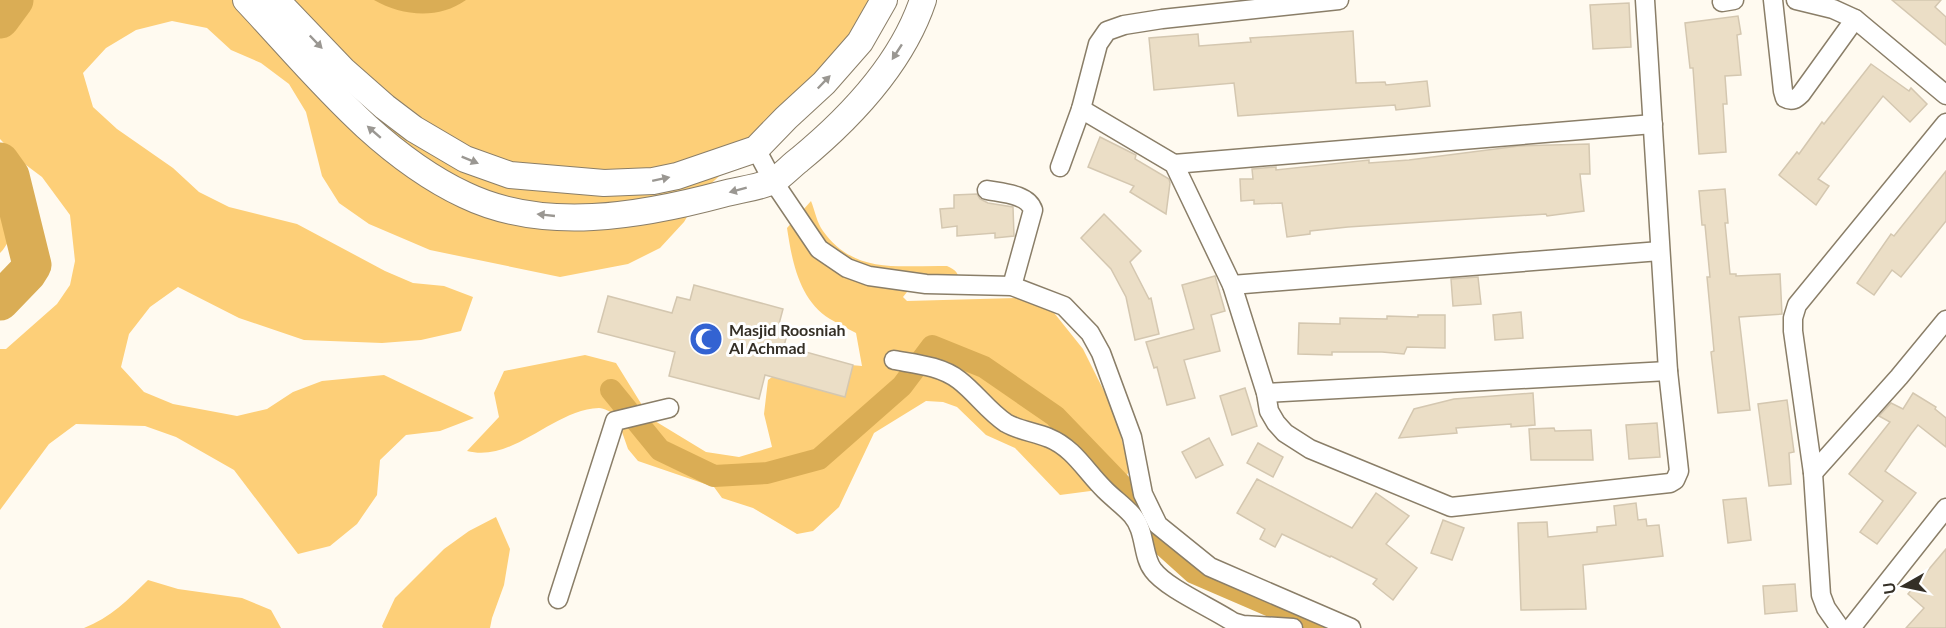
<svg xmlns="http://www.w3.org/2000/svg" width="1946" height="628" viewBox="0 0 1946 628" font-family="Lato,sans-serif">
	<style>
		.green { fill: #fdcf78 }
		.water { fill: #daad55 }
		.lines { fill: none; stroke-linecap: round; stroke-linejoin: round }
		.canal { stroke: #daad55; stroke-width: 22 }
		.river { stroke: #daad55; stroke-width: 39 }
		.building { fill: #ebdec6; stroke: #d4c7b0; stroke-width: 1.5 }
		.street-casing { stroke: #8a7e68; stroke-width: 21 }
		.secondary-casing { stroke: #8a7e68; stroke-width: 28 }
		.street { stroke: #fff; stroke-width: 18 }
		.secondary { stroke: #fff; stroke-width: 26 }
		.oneway { fill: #9a9792 }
		.labels { text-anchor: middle; stroke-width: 6; stroke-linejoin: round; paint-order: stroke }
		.poi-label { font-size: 16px; font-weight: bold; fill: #342f26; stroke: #fff; text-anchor: start }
	</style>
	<rect width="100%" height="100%" fill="#fffaf0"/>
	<g class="green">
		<path d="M0,0H871L850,37L728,168L702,192L684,222L660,248L628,264L560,277L430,250L369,224L339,203L322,176L306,112L289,84L261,63L231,50L207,28L172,21L136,30L106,48L83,73L93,107L117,129L173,168L199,192L229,207L297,224L385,271L413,283L444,286L473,297L461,331L421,340L382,343L304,340L239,318L178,287L150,307L129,334L121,367L144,392L173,404L237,416L267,409L293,392L322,381L384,375L474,418L440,431L406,435L380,460L377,495L357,524L330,546L298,554L234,470L176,437L145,426L76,424L49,444L0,510V349H6L57,304L70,285L75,261L70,215L42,177L22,162L0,139Z"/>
		<path d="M0,196C15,212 16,237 0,253Z"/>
		<path d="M811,201C815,211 817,223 823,231C855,275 898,265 947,266C956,270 959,273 959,283L907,292L903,297L907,301L1016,298L1051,309L1083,349L1113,409L1130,469L1121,487L1060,495L1015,448L986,435L957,407L943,402L926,401L874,433L839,507L813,531L797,534L753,508L722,498L714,487L638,461L628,449L616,415C611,412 604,408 599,408C552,410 514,463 467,451L499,417L494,393L504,371L585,355L616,363L650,418L706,452L739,457L772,447L764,414L768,380L795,360L862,366L856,333C847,328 838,324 830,319C799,300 792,261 787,228Z"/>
		<path d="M496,517L510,549L504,585L492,618L490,628H383L382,626L395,598L444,549L469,531Z"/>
		<path d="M148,580L178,589L242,598L271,610L281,628H84C110,618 129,599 148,580Z"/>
	</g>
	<path class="water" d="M374,0H466C438,20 402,16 374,0Z"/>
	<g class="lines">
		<path class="canal" d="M611,390L660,450L714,476L767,473L819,459L902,386L932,346L984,367L1055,416L1133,497L1164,546L1194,573L1306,621L1316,628"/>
		<g class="river">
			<path d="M0,19L14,0"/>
			<path d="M0,162L10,176L32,265L27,273L0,301"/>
		</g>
	</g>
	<g class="building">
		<path d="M1892,0H1941L1935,7L1946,17V45Z"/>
		<path d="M1629,3L1631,47L1593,49L1590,5Z"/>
		<path d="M1738,16L1741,34L1737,35L1741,75L1725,76L1727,104H1723L1726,152L1699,154L1693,68H1690L1685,23Z"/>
		<path d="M1353,31L1356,83L1385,82L1386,85L1427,81L1430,106L1396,110L1395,105L1238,116L1234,83L1154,90L1149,38L1198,34L1199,46L1251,42L1250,38Z"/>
		<path d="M1871,64L1909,91L1911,88L1927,104L1910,122L1883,96L1818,179L1829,186L1816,205L1779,175L1797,152L1799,154L1822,122L1824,124Z"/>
		<path d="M1100,137L1136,155L1135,159L1169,179L1170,183L1166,214L1130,192L1134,186L1088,167Z"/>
		<path d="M1589,144L1590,174H1580L1584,211L1547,216L1546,214L1348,227L1310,231V234L1287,237L1282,203L1254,204V200L1241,201L1240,179H1253L1252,169L1276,167V170L1369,160V163L1409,160L1519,146Z"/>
		<path d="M1946,171V221L1901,277L1892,270L1874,295L1857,283L1891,234L1894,236Z"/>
		<path d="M1725,189L1728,223H1725L1730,274H1736V276L1780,274L1782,314L1739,317L1750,410L1718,413L1711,352L1714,351L1707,277H1710L1705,225H1702L1699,191Z"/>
		<path d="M977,194L980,199L988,203L1013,207L1014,236L995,238V233L957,236V226L942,228L940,209L954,208V195Z"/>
		<path d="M1104,214L1141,251L1130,262L1149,299L1151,298L1159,334L1135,340L1126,297L1111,269L1081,238Z"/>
		<path d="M1215,276L1225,311L1211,315L1220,351L1184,360L1195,398L1167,405L1157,367L1154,368L1146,342L1194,329L1182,285Z"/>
		<path d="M1478,277L1481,304L1453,306L1451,279Z"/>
		<path d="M694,285L783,309L779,324L789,327L784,346L853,365L845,397L765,375L759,399L669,376L675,352L598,332L608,296L672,313L677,297L690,300Z"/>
		<path d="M1521,312L1523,338L1495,340L1493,315Z"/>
		<path d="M1418,315H1445V348L1407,347L1404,354L1382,352H1332V355L1298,354L1299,323L1340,324V318L1387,319V316L1418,317Z"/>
		<path d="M1245,388L1257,426L1232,435L1220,396Z"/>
		<path d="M1533,393L1535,425L1511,427V424L1456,428L1457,433L1399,438L1414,409L1454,399Z"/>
		<path d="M1913,393L1936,407L1935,409L1946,418V447L1918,425L1911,434L1885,471L1916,493L1877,544L1860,532L1883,501L1849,474L1890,422L1879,416L1891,403L1903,409Z"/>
		<path d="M1787,400L1794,452L1789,453L1791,484L1769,486L1758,404Z"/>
		<path d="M1657,423L1660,457L1629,459L1626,425Z"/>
		<path d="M1554,428L1555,431L1591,430L1593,460H1531L1529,429Z"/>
		<path d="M1209,438L1223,465L1196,478L1182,452Z"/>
		<path d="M1258,443L1283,457L1273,477L1247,463Z"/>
		<path d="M1257,479L1352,528L1376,493L1409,516L1386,544L1417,568L1393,600L1373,584L1377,579L1331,556L1330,557L1282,534L1275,547L1260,539L1265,529L1237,513Z"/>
		<path d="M1746,498L1751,540L1728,543L1723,500Z"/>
		<path d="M1636,503L1638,520L1646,519L1647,526L1659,525L1663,556L1583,565L1586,609L1521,610L1518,523L1547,522L1548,537L1597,532V527L1616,525L1614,506Z"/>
		<path d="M1443,520L1464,528L1452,560L1431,553Z"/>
		<path d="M1946,549V628H1906L1924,608L1908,594Z"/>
		<path d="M1795,584L1797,611L1765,614L1763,586Z"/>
	</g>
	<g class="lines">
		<defs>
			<g id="street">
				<path d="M1773,0L1783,91L1785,98C1792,102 1796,99 1801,94L1855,19"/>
				<path d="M1796,0L1833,9L1855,19L1946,95"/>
				<path d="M1722,2L1734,0"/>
				<path d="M1081,109L1174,164L1232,285L1266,393L1269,411L1276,423L1285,433L1310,449L1451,507L1670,483L1675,480L1679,471L1668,371L1645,0"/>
				<path d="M756,149L773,181L819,249L847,268L869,276L926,284L1012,286L1064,306L1090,333L1101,353L1132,437L1143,494L1158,525L1210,567L1351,628"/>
				<path d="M1174,164L1653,124"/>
				<path d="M1060,167L1081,109L1098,44L1107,31L1124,25L1162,19L1339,0"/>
				<path d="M987,190C1002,193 1028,194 1033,210L1012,286"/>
				<path d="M1232,285L1660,251"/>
				<path d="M894,360C916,364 941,366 959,380C976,393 988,411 1006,423C1020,431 1035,432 1049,438C1074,448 1087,473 1105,490C1114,499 1124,506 1132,515C1146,531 1142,556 1153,570C1166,588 1212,608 1233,622L1243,625L1293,628"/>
				<path d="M1266,393L1668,371"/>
				<path d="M1813,473L1899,377L1946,320"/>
				<path d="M558,599L615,421L669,408"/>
				<path d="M1840,628L1826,608L1821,595L1813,473L1793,331V318L1797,305L1946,123"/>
				<path d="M1851,628L1946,508"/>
			</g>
			<g id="secondary">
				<path d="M246,0C312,70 376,153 465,195C544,233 641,216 723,194C737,190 763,187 775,180C784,174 791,166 799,160C850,118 902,63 923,0"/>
				<path d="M276,0L343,70L385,107L414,129L465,159L510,175L604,183L653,181L677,176L756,149L786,118L824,83L860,42L884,0"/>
			</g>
		</defs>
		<use href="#street" class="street-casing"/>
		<use href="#secondary" class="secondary-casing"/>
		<use href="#street" class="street"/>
		<use href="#secondary" class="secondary"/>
	</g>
	<defs><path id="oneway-solid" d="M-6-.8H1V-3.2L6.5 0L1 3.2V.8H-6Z" transform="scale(1.5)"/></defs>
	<g class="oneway">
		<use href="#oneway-solid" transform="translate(316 42) rotate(46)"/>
		<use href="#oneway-solid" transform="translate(897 52) rotate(123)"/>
		<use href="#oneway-solid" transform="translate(824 82) rotate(-46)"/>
		<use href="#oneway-solid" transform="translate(374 132) rotate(-139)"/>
		<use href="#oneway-solid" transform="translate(470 160) rotate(22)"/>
		<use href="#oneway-solid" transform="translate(661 179) rotate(-12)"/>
		<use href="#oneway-solid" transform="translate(738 190) rotate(165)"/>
		<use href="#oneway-solid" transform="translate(546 215) rotate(-174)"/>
	</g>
	<defs>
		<symbol id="mosque-disc" viewBox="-11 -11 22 22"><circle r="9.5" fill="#3363d2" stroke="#fff"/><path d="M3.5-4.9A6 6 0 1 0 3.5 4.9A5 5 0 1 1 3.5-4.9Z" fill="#fff"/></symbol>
	</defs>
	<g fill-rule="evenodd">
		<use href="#mosque-disc" x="687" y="320" width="38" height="38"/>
	</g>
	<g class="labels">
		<g class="poi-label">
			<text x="729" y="336">Masjid Roosniah<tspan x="729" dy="18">Al Achmad</tspan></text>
		</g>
	</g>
	<g transform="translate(1904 586) rotate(261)" stroke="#ffffff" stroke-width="4.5" paint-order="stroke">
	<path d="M0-4.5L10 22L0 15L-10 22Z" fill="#342f26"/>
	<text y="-9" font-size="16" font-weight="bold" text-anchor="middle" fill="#342f26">U</text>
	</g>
</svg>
